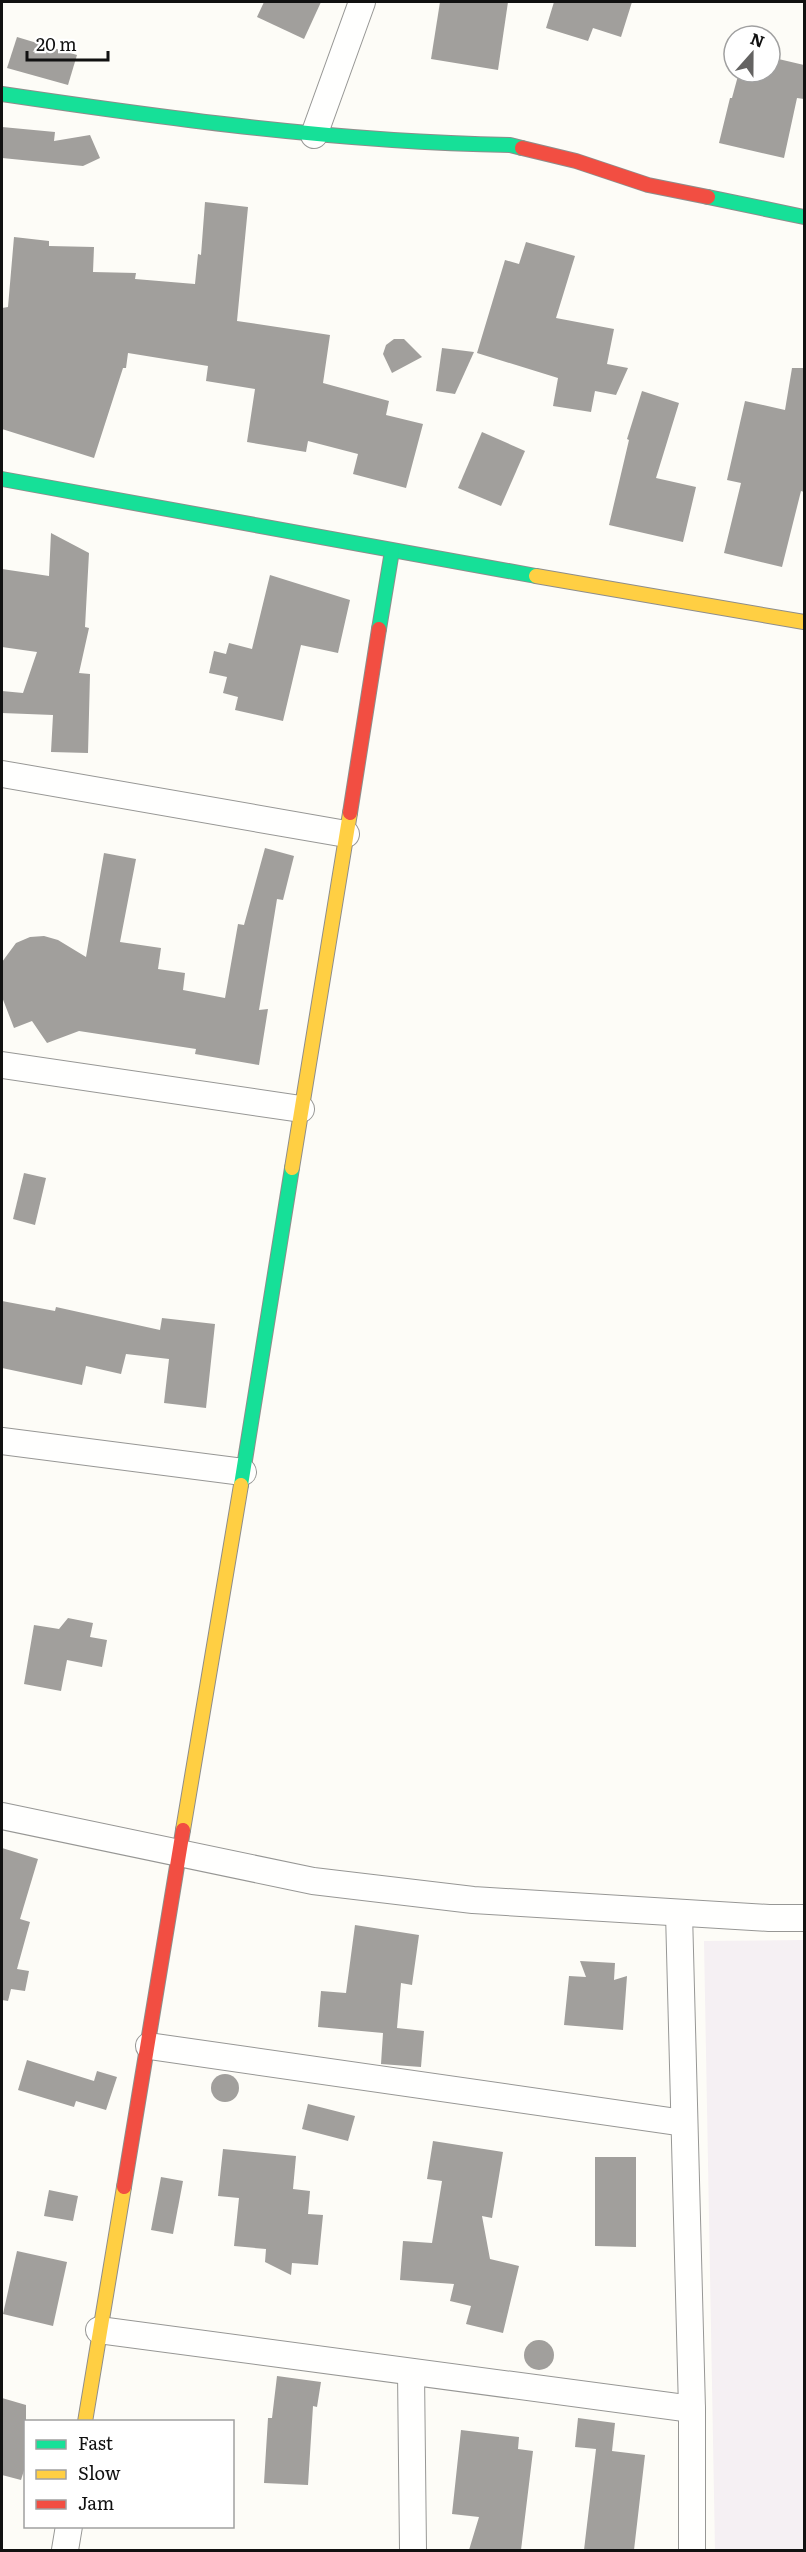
<svg xmlns="http://www.w3.org/2000/svg" width="806" height="2552" viewBox="0 0 806 2552" font-family="Literata,serif">
	<style>
		.industrial { fill: #f5f0f3 }
		.building { fill: #a19f9c }
		.lines { fill: none; stroke-linecap: round; stroke-linejoin: round }
		.street-casing { stroke: #979795; stroke-width: 28 }
		.fast-casing { stroke: #8e8d8b; stroke-width: 16 }
		.slow-casing { stroke: #8e8d8b; stroke-width: 16 }
		.jam-casing { stroke: #8e8d8b; stroke-width: 16 }
		.street { stroke: #fffffe; stroke-width: 26 }
		.fast { stroke: #16e098; stroke-width: 14 }
		.slow { stroke: #ffcf43; stroke-width: 14 }
		.jam { stroke: #f24e42; stroke-width: 14 }
	</style>
	<rect width="100%" height="100%" fill="#fdfcf7"/>
	<path class="industrial" d="M804,1940V2550H715L704,1941Z"/>
	<g class="building">
		<path d="M264,2H321L304,39L257,17Z"/>
		<path d="M440,2H508L498,70L431,59Z"/>
		<path d="M554,2H632L621,37L593,28L588,41L546,28Z"/>
		<path d="M17,37L77,55L68,85L7,68Z"/>
		<path d="M770,57L804,65V99L797,98L784,158L719,143L730,98H732L739,72H770Z"/>
		<path d="M2,127L55,132L54,141L90,135L100,158L83,166L2,158Z"/>
		<path d="M205,202L248,207L237,321L330,335L323,383L389,401L386,415L423,424L406,488L353,474L358,454L308,441L306,452L247,442L255,389L206,381L208,366L128,353L126,368H123L94,458L2,429V308L8,307L14,237L49,241V246L94,247L93,272L136,273L135,279L195,284L198,254L201,255Z"/>
		<path d="M526,242L575,256L556,318L614,329L607,364L628,368L616,395L595,391L591,412L553,406L558,378L477,353L505,260L519,264Z"/>
		<path d="M394,339H404L422,357L392,373L383,354L386,345Z"/>
		<path d="M442,348L474,352L455,394L436,391Z"/>
		<path d="M792,368H804V492L801,491L782,567L724,553L741,483L727,480L745,401L785,410Z"/>
		<path d="M642,391L679,403L656,478L696,487L683,542L609,525L629,440L627,439Z"/>
		<path d="M482,432L525,451L501,506L458,488Z"/>
		<path d="M51,533L89,553L85,627L89,628L79,673L90,674L88,753L51,752L53,715L2,713V691L23,693L37,652L2,647V569L49,576Z"/>
		<path d="M270,575L350,600L338,653L301,645L283,721L235,710L238,697L223,693L227,677L209,673L214,651L226,654L229,643L252,649Z"/>
		<path d="M265,848L294,856L283,900L277,899L259,1010L268,1009L259,1065L195,1054L196,1049L79,1031L47,1043L32,1021L14,1028L2,997V962L16,943L30,937L44,936L58,940L86,957L104,853L136,859L120,942L161,948L158,969L185,973L183,990L225,998L238,924L244,925Z"/>
		<path d="M24,1173L46,1178L35,1225L13,1219Z"/>
		<path d="M2,1301L55,1311L56,1307L160,1330L162,1318L215,1324L206,1408L164,1403L169,1359L126,1354L121,1374L86,1366L82,1385L2,1368Z"/>
		<path d="M68,1618L93,1623L90,1637L107,1640L102,1667L67,1660L61,1691L24,1684L34,1625L59,1629Z"/>
		<path d="M2,1848L38,1859L20,1919L30,1922L17,1969L29,1971L25,1991L11,1989L8,2001L2,2000Z"/>
		<path d="M355,1925L419,1935L412,1985L401,1983L397,2028L424,2031L421,2067L381,2064L383,2033L318,2027L321,1991L346,1993Z"/>
		<path d="M580,1961L615,1963L614,1980L627,1976L623,2030L564,2025L569,1976L586,1977Z"/>
		<path d="M27,2060L94,2081L97,2071L117,2077L106,2110L76,2101L74,2107L18,2090Z"/>
		<circle cx="225" cy="2088" r="14"/>
		<path d="M308,2104L355,2116L348,2141L302,2129Z"/>
		<path d="M433,2141L503,2152L492,2218L482,2216L490,2259L519,2266L503,2333L466,2324L471,2306L450,2301L454,2284L400,2280L403,2241L432,2243L442,2181L427,2179Z"/>
		<path d="M223,2149L296,2156L293,2189L310,2191L308,2214L323,2215L318,2265L292,2263L291,2275L265,2262L266,2249L234,2246L239,2198L218,2196Z"/>
		<path d="M595,2157H636V2247L595,2246Z"/>
		<path d="M161,2177L183,2181L173,2234L151,2230Z"/>
		<path d="M49,2190L78,2196L73,2221L44,2216Z"/>
		<path d="M17,2251L67,2262L53,2326L3,2314Z"/>
		<circle cx="539" cy="2355" r="15"/>
		<path d="M277,2376L321,2382L317,2407L313,2406L308,2485L264,2483L268,2418H272Z"/>
		<path d="M2,2398L26,2405V2464L21,2480L2,2475Z"/>
		<path d="M578,2418L615,2423L612,2451L645,2455L634,2550H584L596,2449L575,2447Z"/>
		<path d="M461,2430L519,2437L518,2449L533,2451L521,2550H469L479,2517L452,2514Z"/>
	</g>
	<g class="lines">
		<defs>
			<g id="street">
				<path d="M314,135L362,2"/>
				<path d="M2,774L346,834"/>
				<path d="M2,1065L301,1109"/>
				<path d="M2,1441L243,1472"/>
				<path d="M2,1816L313,1881L473,1900L769,1918H804"/>
				<path d="M679,1913L692,2409V2550"/>
				<path d="M149,2046L684,2123"/>
				<path d="M99,2330L692,2409"/>
				<path d="M411,2372L413,2550"/>
				<path d="M65,2550L69,2526"/>
			</g>
			<g id="fast">
				<path d="M2,94C171,119 339,142 510,145L522,148"/>
				<path d="M708,197L804,217"/>
				<path d="M2,479L536,576"/>
				<path d="M379,629L392,551"/>
				<path d="M241,1485L292,1168"/>
			</g>
			<g id="slow">
				<path d="M536,576L804,622"/>
				<path d="M292,1168L350,813"/>
				<path d="M183,1830L241,1485"/>
				<path d="M85,2422L124,2187"/>
			</g>
			<g id="jam">
				<path d="M522,148L576,161L648,185L708,197"/>
				<path d="M350,813L379,629"/>
				<path d="M124,2187L183,1830"/>
			</g>
		</defs>
		<use href="#street" class="street-casing"/>
		<use href="#fast" class="fast-casing"/>
		<use href="#slow" class="slow-casing"/>
		<use href="#jam" class="jam-casing"/>
		<use href="#street" class="street"/>
		<use href="#fast" class="fast"/>
		<use href="#slow" class="slow"/>
		<use href="#jam" class="jam"/>
	</g>
	<rect width="806" height="2552" fill="none" stroke="#111111" stroke-width="6"/>
	<rect x="24" y="2420" width="210" height="108" fill="#ffffff" stroke="#a0a0a0" stroke-width="1.5"/>
	<rect x="36" y="2440" width="30" height="9" fill="#16e098" stroke="#a0a0a0" stroke-width="1.5"/>
	<text x="78" y="2450" font-size="18" fill="#111111">Fast</text>
	<rect x="36" y="2470" width="30" height="9" fill="#ffcf43" stroke="#a0a0a0" stroke-width="1.5"/>
	<text x="78" y="2480" font-size="18" fill="#111111">Slow</text>
	<rect x="36" y="2500" width="30" height="9" fill="#f24e42" stroke="#a0a0a0" stroke-width="1.5"/>
	<text x="78" y="2510" font-size="18" fill="#111111">Jam</text>
	<g transform="translate(752 54) rotate(21)"><circle r="28" fill="#ffffff" stroke="#a0a0a0" stroke-width="1.5"/>
	<path d="M0-4.5L10 22L0 15L-10 22Z" fill="#646362"/>
	<text y="-9" font-size="16" font-weight="bold" text-anchor="middle" fill="#111111">N</text>
	</g>
	<path d="M27 51v9h81v-9" fill="none" stroke="#111111" stroke-width="3"/>
	<text x="36" y="51" font-size="18" fill="#111111" stroke="#ffffff" stroke-width="4.5" paint-order="stroke">20 m</text>
</svg>
